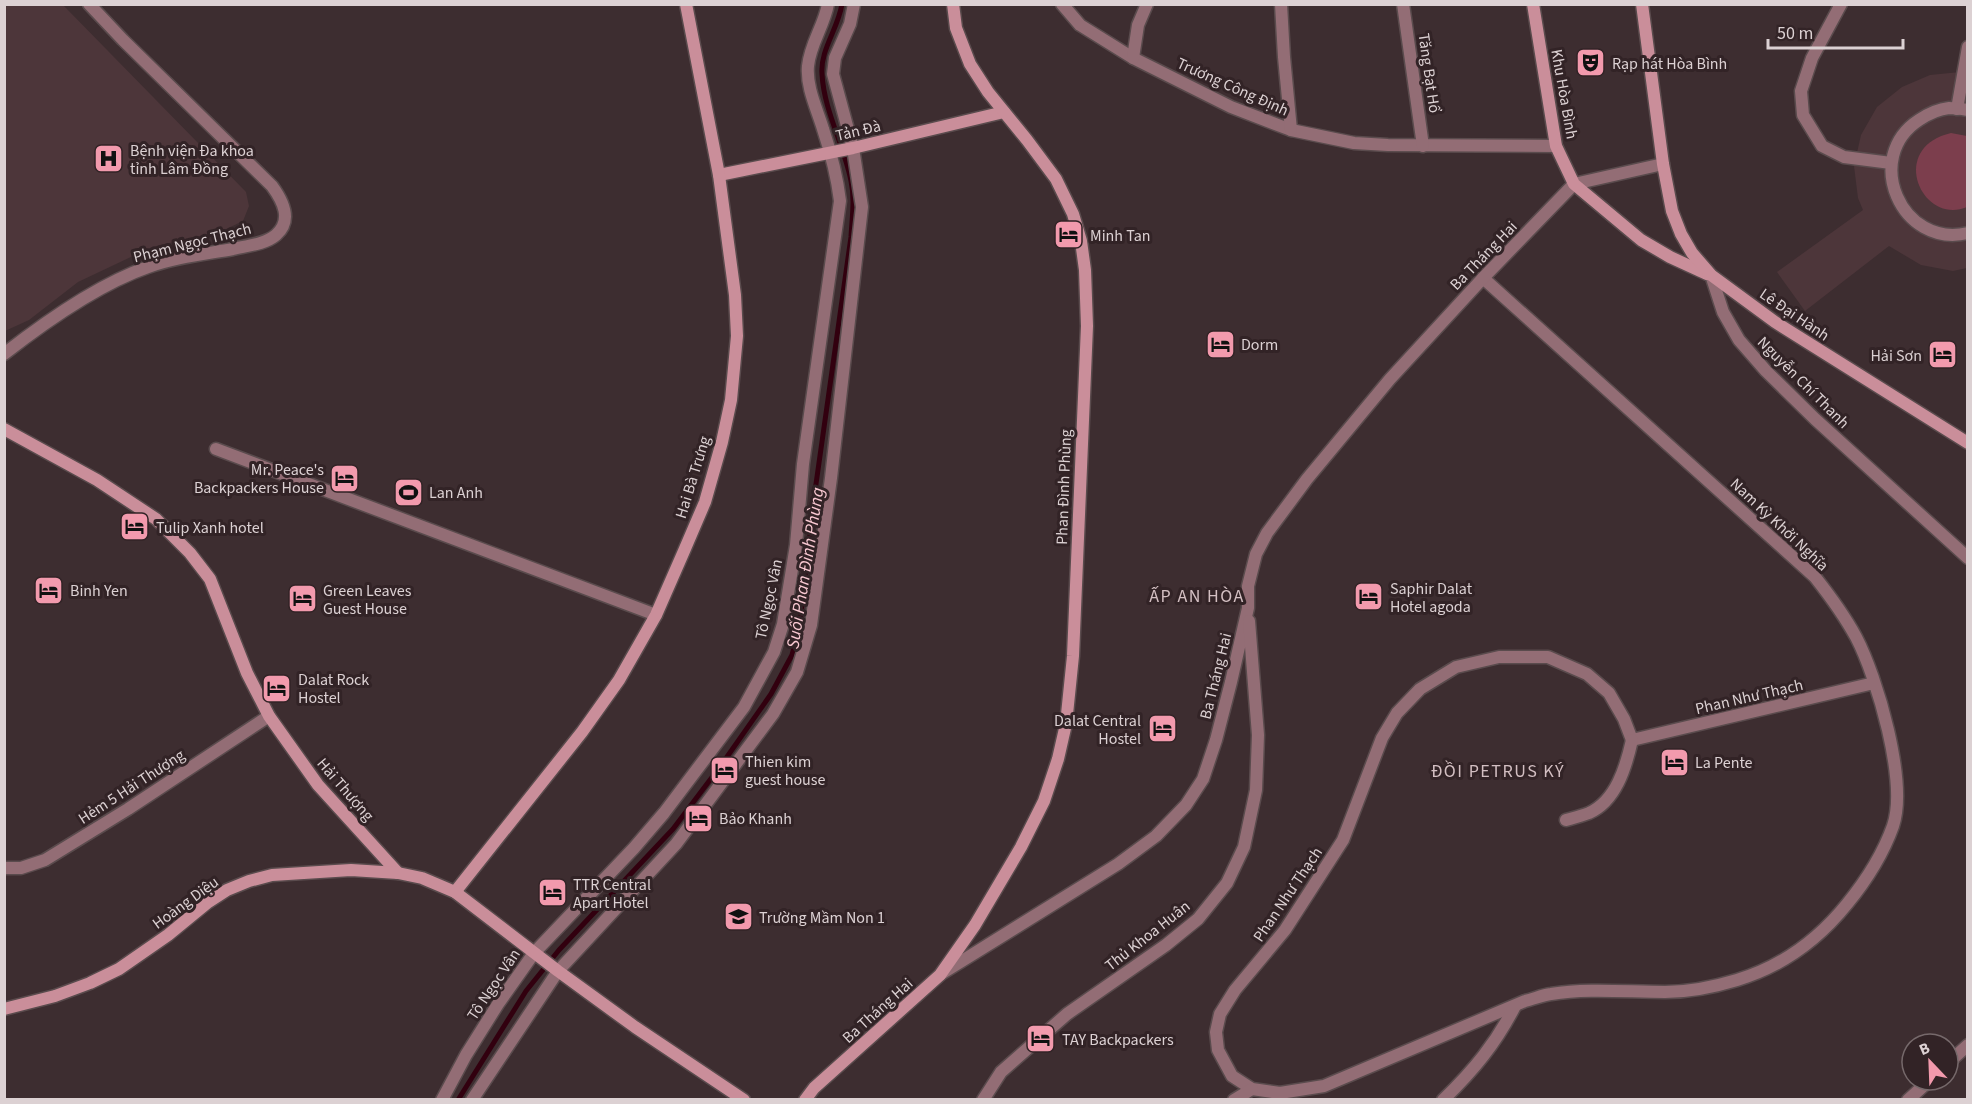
<svg xmlns="http://www.w3.org/2000/svg" width="1972" height="1104" viewBox="0 0 1972 1104" font-family="'Source Sans 3',sans-serif">
	<style>
		.built { fill: #4d363a }
		.green { fill: #7c3e4d }
		.lines { fill: none; stroke-linecap: round; stroke-linejoin: round }
		.stream { stroke: #32000f; stroke-width: 5 }
		.street-casing { stroke: #5a4b4d; stroke-width: 15 }
		.secondary-casing { stroke: #5a4b4d; stroke-width: 15 }
		.street { stroke: #936d75; stroke-width: 12 }
		.secondary { stroke: #ca8e9a; stroke-width: 12 }
		.labels { text-anchor: middle; stroke-width: 6; stroke-linejoin: round; paint-order: stroke }
		.poi-label { font-size: 16px; fill: #dcd1d3; stroke: #322326; text-anchor: start }
		.street-label { font-size: 16px; fill: #dcd1d3; stroke: #322326 }
		.water-label { font-size: 18px; font-style: italic; fill: #facad3; stroke: #322326 }
		.neighbourhood-label { font-size: 18px; letter-spacing: 1.5px; fill: #d3bfc2; stroke: #322326 }
	</style>
	<rect width="100%" height="100%" fill="#3d2d30"/>
	<g class="built">
		<path d="M4,5H63L246,192L249,206L243,221L222,231L152,247L78,282L29,320L5,331Z"/>
		<path d="M1960,72L1967,74V268L1953,271L1921,265L1889,246L1805,311L1777,272L1863,210L1858,198L1854,166L1861,135L1877,107L1902,87L1930,75Z"/>
	</g>
	<path class="green" d="M1951,133L1967,136V207C1922,226 1887,148 1951,133Z"/>
	<g class="lines">
		<path class="stream" d="M458,1100L526,991L559,950L673,829L722,764L771,694L792,655L799,629L816,484L851,237C852,218 855,199 851,181C844,145 824,111 822,74C820,50 838,29 842,4"/>
		<defs>
			<g id="street">
				<path d="M1062,4L1080,25L1133,58L1231,107L1291,130L1354,143L1388,145L1556,146"/>
				<path d="M1281,4L1284,57L1291,130"/>
				<path d="M1403,4L1423,146"/>
				<path d="M1841,4L1812,58L1801,91L1803,115L1822,146L1844,157L1891,163"/>
				<path d="M1133,58L1138,25L1147,4"/>
				<path d="M1957,109L1968,47"/>
				<path d="M1968,110C1962,109 1955,108 1949,108C1939,109 1928,114 1919,120C1862,157 1901,249 1968,233"/>
				<path d="M1711,275L1723,312L1739,340L1766,371L1815,419L1968,558"/>
				<path d="M1483,278L1815,577C1830,596 1844,615 1856,637C1877,677 1908,782 1893,826C1883,854 1865,882 1847,904C1818,940 1780,967 1737,980C1714,987 1688,992 1665,992C1627,992 1588,988 1551,994C1542,995 1534,999 1525,1001L1324,1086L1280,1093L1252,1089L1232,1076L1218,1050L1216,1032L1220,1014L1235,990L1285,930L1343,840L1382,738L1397,713L1420,689L1456,667L1499,657H1548L1587,674L1609,693L1624,719L1632,740L1874,683"/>
				<path d="M4,354C45,322 99,284 148,267C175,257 205,254 233,249C246,246 266,244 276,235C293,220 283,201 272,186L123,40L89,4"/>
				<path d="M216,449L656,615"/>
				<path d="M1566,820C1573,818 1581,816 1589,813C1616,801 1626,767 1632,740"/>
				<path d="M4,868H21L45,860L128,809L269,716"/>
				<path d="M941,974L1118,864L1156,836L1186,805L1203,779L1216,740L1231,682L1248,608V586L1256,554L1267,533L1307,479L1390,379L1483,278L1574,184L1663,164"/>
				<path d="M1948,1063L1968,1045"/>
				<path d="M442,1100L466,1055L498,1004L534,953L634,848L664,813L744,707L774,652L783,624L796,545L803,464L840,201C837,176 831,153 823,129C817,109 806,87 808,66C810,44 824,26 828,4"/>
				<path d="M472,1100L558,971L676,844L773,714L797,672L811,625L831,478L862,207L853,148L833,74L835,58L850,24L854,4"/>
				<path d="M983,1100L1001,1072L1067,1014L1166,945L1198,919L1227,883L1244,847L1256,790L1258,735L1249,621"/>
				<path d="M1234,1100L1252,1089"/>
				<path d="M1443,1100C1474,1070 1496,1043 1515,1006"/>
				<path d="M1908,1100L1930,1080"/>
			</g>
			<g id="secondary">
				<path d="M1533,4L1556,146L1574,184L1641,240L1670,257L1707,274"/>
				<path d="M1642,4L1663,164L1672,211L1681,234L1692,253L1711,275L1775,322L1968,443"/>
				<path d="M719,175L853,148L1004,112"/>
				<path d="M4,429L97,480L156,519L190,553L210,579L247,673L269,716L318,785L398,873"/>
				<path d="M455,892L582,732L619,680L656,615L684,551L705,502L722,442L731,400L737,336L735,295L719,175L686,4"/>
				<path d="M4,1009L55,996L90,983L119,969L168,935L207,903L227,890L249,881L272,875L351,870L398,873L422,878L455,892L558,971L635,1027L744,1100"/>
				<path d="M805,1100L814,1088L940,975L975,925L1021,847L1044,801L1058,759L1066,724L1073,656L1087,326L1085,270L1081,241L1073,214L1056,179L1027,140L988,92L970,64L956,28L953,4"/>
			</g>
		</defs>
		<use href="#street" class="street-casing"/>
		<use href="#secondary" class="secondary-casing"/>
		<use href="#street" class="street"/>
		<use href="#secondary" class="secondary"/>
	</g>
	<defs>
		<symbol id="theatre-square" viewBox="-11 -11 22 22"><rect x="-9" y="-9" width="18" height="18" rx="4" fill="#f29aad" stroke="#322326"/><path d="M-5-5.5Q0-4 5-5.5V0Q5 5 0 6Q-5 5-5 0ZM-3.3-2.5H-1v1.5H-3.3ZM1-2.5H3.3v1.5H1ZM-2.8 1Q0 5.5 2.8 1Z" fill="#111"/></symbol>
		<symbol id="hospital-square" viewBox="-11 -11 22 22"><rect x="-9" y="-9" width="18" height="18" rx="4" fill="#f29aad" stroke="#322326"/><path d="M-5-5h3v3.5h4V-5h3V5h-3V1.5h-4V5h-3Z" fill="#111"/></symbol>
		<symbol id="hotel-square" viewBox="-11 -11 22 22"><rect x="-9" y="-9" width="18" height="18" rx="4" fill="#f29aad" stroke="#322326"/><path d="M-6-4.5h1.5V1H6V5H4.5V3h-9V5H-6ZM-4 0a1.8 1.8 0 1 1 3.6 0ZM.5 0V-2.5h3Q6-2.5 6 0Z" fill="#111"/></symbol>
		<symbol id="stadium-square" viewBox="-11 -11 22 22"><rect x="-9" y="-9" width="18" height="18" rx="4" fill="#f29aad" stroke="#322326"/><path d="M0-5a6.5 5 0 1 0 0 10a6.5 5 0 1 0 0-10ZM-3.5-1.8h7v3.6h-7Z" fill="#111"/></symbol>
		<symbol id="school-square" viewBox="-11 -11 22 22"><rect x="-9" y="-9" width="18" height="18" rx="4" fill="#f29aad" stroke="#322326"/><path d="M0-5L7-2L0 1L-7-2ZM-4 1L0 2.5L4 1V4Q0 6-4 4Z" fill="#111"/></symbol>
	</defs>
	<g fill-rule="evenodd">
		<use href="#theatre-square" x="1574" y="46" width="33" height="33"/>
		<use href="#hospital-square" x="92" y="142" width="33" height="33"/>
		<use href="#hotel-square" x="1052" y="218" width="33" height="33"/>
		<use href="#hotel-square" x="1204" y="328" width="33" height="33"/>
		<use href="#hotel-square" x="1926" y="338" width="33" height="33"/>
		<use href="#hotel-square" x="328" y="462" width="33" height="33"/>
		<use href="#stadium-square" x="392" y="476" width="33" height="33"/>
		<use href="#hotel-square" x="118" y="510" width="33" height="33"/>
		<use href="#hotel-square" x="32" y="574" width="33" height="33"/>
		<use href="#hotel-square" x="1352" y="580" width="33" height="33"/>
		<use href="#hotel-square" x="286" y="582" width="33" height="33"/>
		<use href="#hotel-square" x="260" y="672" width="33" height="33"/>
		<use href="#hotel-square" x="1146" y="712" width="33" height="33"/>
		<use href="#hotel-square" x="1658" y="746" width="33" height="33"/>
		<use href="#hotel-square" x="708" y="754" width="33" height="33"/>
		<use href="#hotel-square" x="682" y="802" width="33" height="33"/>
		<use href="#hotel-square" x="536" y="876" width="33" height="33"/>
		<use href="#school-square" x="722" y="900" width="33" height="33"/>
		<use href="#hotel-square" x="1024" y="1022" width="33" height="33"/>
	</g>
	<g class="labels">
		<g class="poi-label">
			<text x="1612" y="69">Rạp hát Hòa Bình</text>
			<text x="130" y="156">Bệnh viện Đa khoa<tspan x="130" dy="18">tỉnh Lâm Đồng</tspan></text>
			<text x="1090" y="241">Minh Tan</text>
			<text x="1241" y="350">Dorm</text>
			<text x="1922" y="361" text-anchor="end">Hải Sơn</text>
			<text x="324" y="475" text-anchor="end">Mr. Peace's<tspan x="324" dy="18">Backpackers House</tspan></text>
			<text x="429" y="498">Lan Anh</text>
			<text x="156" y="533">Tulip Xanh hotel</text>
			<text x="1390" y="594">Saphir Dalat<tspan x="1390" dy="18">Hotel agoda</tspan></text>
			<text x="70" y="596">Binh Yen</text>
			<text x="323" y="596">Green Leaves<tspan x="323" dy="18">Guest House</tspan></text>
			<text x="298" y="685">Dalat Rock<tspan x="298" dy="18">Hostel</tspan></text>
			<text x="1141" y="726" text-anchor="end">Dalat Central<tspan x="1141" dy="18">Hostel</tspan></text>
			<text x="745" y="767">Thien kim<tspan x="745" dy="18">guest house</tspan></text>
			<text x="1695" y="768">La Pente</text>
			<text x="719" y="824">Bảo Khanh</text>
			<text x="573" y="890">TTR Central<tspan x="573" dy="18">Apart Hotel</tspan></text>
			<text x="759" y="923">Trường Mầm Non 1</text>
			<text x="1062" y="1045">TAY Backpackers</text>
		</g>
		<g class="street-label">
			<text transform="translate(1430 73) rotate(82)" y="6">Tăng Bạt Hổ</text>
			<text transform="translate(1233 86) rotate(24)" y="6">Trương Công Định</text>
			<text transform="translate(1565 94) rotate(80)" y="6">Khu Hòa Bình</text>
			<text transform="translate(858 130) rotate(-13)" y="6">Tản Đà</text>
			<text transform="translate(192 242) rotate(-14)" y="6">Phạm Ngọc Thạch</text>
			<text transform="translate(1483 255) rotate(-46)" y="6">Ba Tháng Hai</text>
			<text transform="translate(1795 314) rotate(34)" y="6">Lê Đại Hành</text>
			<text transform="translate(1804 382) rotate(45)" y="6">Nguyễn Chí Thanh</text>
			<text transform="translate(692 477) rotate(-73)" y="6">Hai Bà Trưng</text>
			<text transform="translate(1063 487) rotate(-88)" y="6">Phan Đình Phùng</text>
			<text transform="translate(1780 524) rotate(43)" y="6">Nam Kỳ Khởi Nghĩa</text>
			<text transform="translate(768 599) rotate(-78)" y="6">Tô Ngọc Vân</text>
			<text transform="translate(1215 676) rotate(-76)" y="6">Ba Tháng Hai</text>
			<text transform="translate(1749 696) rotate(-13)" y="6">Phan Như Thạch</text>
			<text transform="translate(131 786) rotate(-33)" y="6">Hẻm 5 Hải Thượng</text>
			<text transform="translate(346 789) rotate(49)" y="6">Hải Thượng</text>
			<text transform="translate(1287 894) rotate(-56)" y="6">Phan Như Thạch</text>
			<text transform="translate(185 902) rotate(-36)" y="6">Hoàng Diệu</text>
			<text transform="translate(1147 935) rotate(-38)" y="6">Thủ Khoa Huân</text>
			<text transform="translate(493 984) rotate(-56)" y="6">Tô Ngọc Vân</text>
			<text transform="translate(877 1010) rotate(-42)" y="6">Ba Tháng Hai</text>
		</g>
		<g class="water-label">
			<text transform="translate(805 568) rotate(-81)" y="6">Suối Phan Đình Phùng</text>
		</g>
		<g class="neighbourhood-label">
			<text x="1197" y="602">ẤP AN HÒA</text>
			<text x="1498" y="777">ĐỒI PETRUS KÝ</text>
		</g>
	</g>
	<rect width="1972" height="1104" fill="none" stroke="#dcd1d3" stroke-width="12"/>
	<g transform="translate(1930 1062) rotate(337)"><circle r="28" fill="#322326" stroke="#76696b" stroke-width="1.5"/>
	<path d="M0-4.5L10 22L0 15L-10 22Z" fill="#f29aad"/>
	<text y="-9" font-size="16" font-weight="bold" text-anchor="middle" fill="#dcd1d3">B</text>
	</g>
	<path d="M1768 39v9h135v-9" fill="none" stroke="#dcd1d3" stroke-width="3"/>
	<text x="1777" y="39" font-size="18" fill="#dcd1d3" stroke="#322326" stroke-width="4.5" paint-order="stroke">50 m</text>
</svg>
